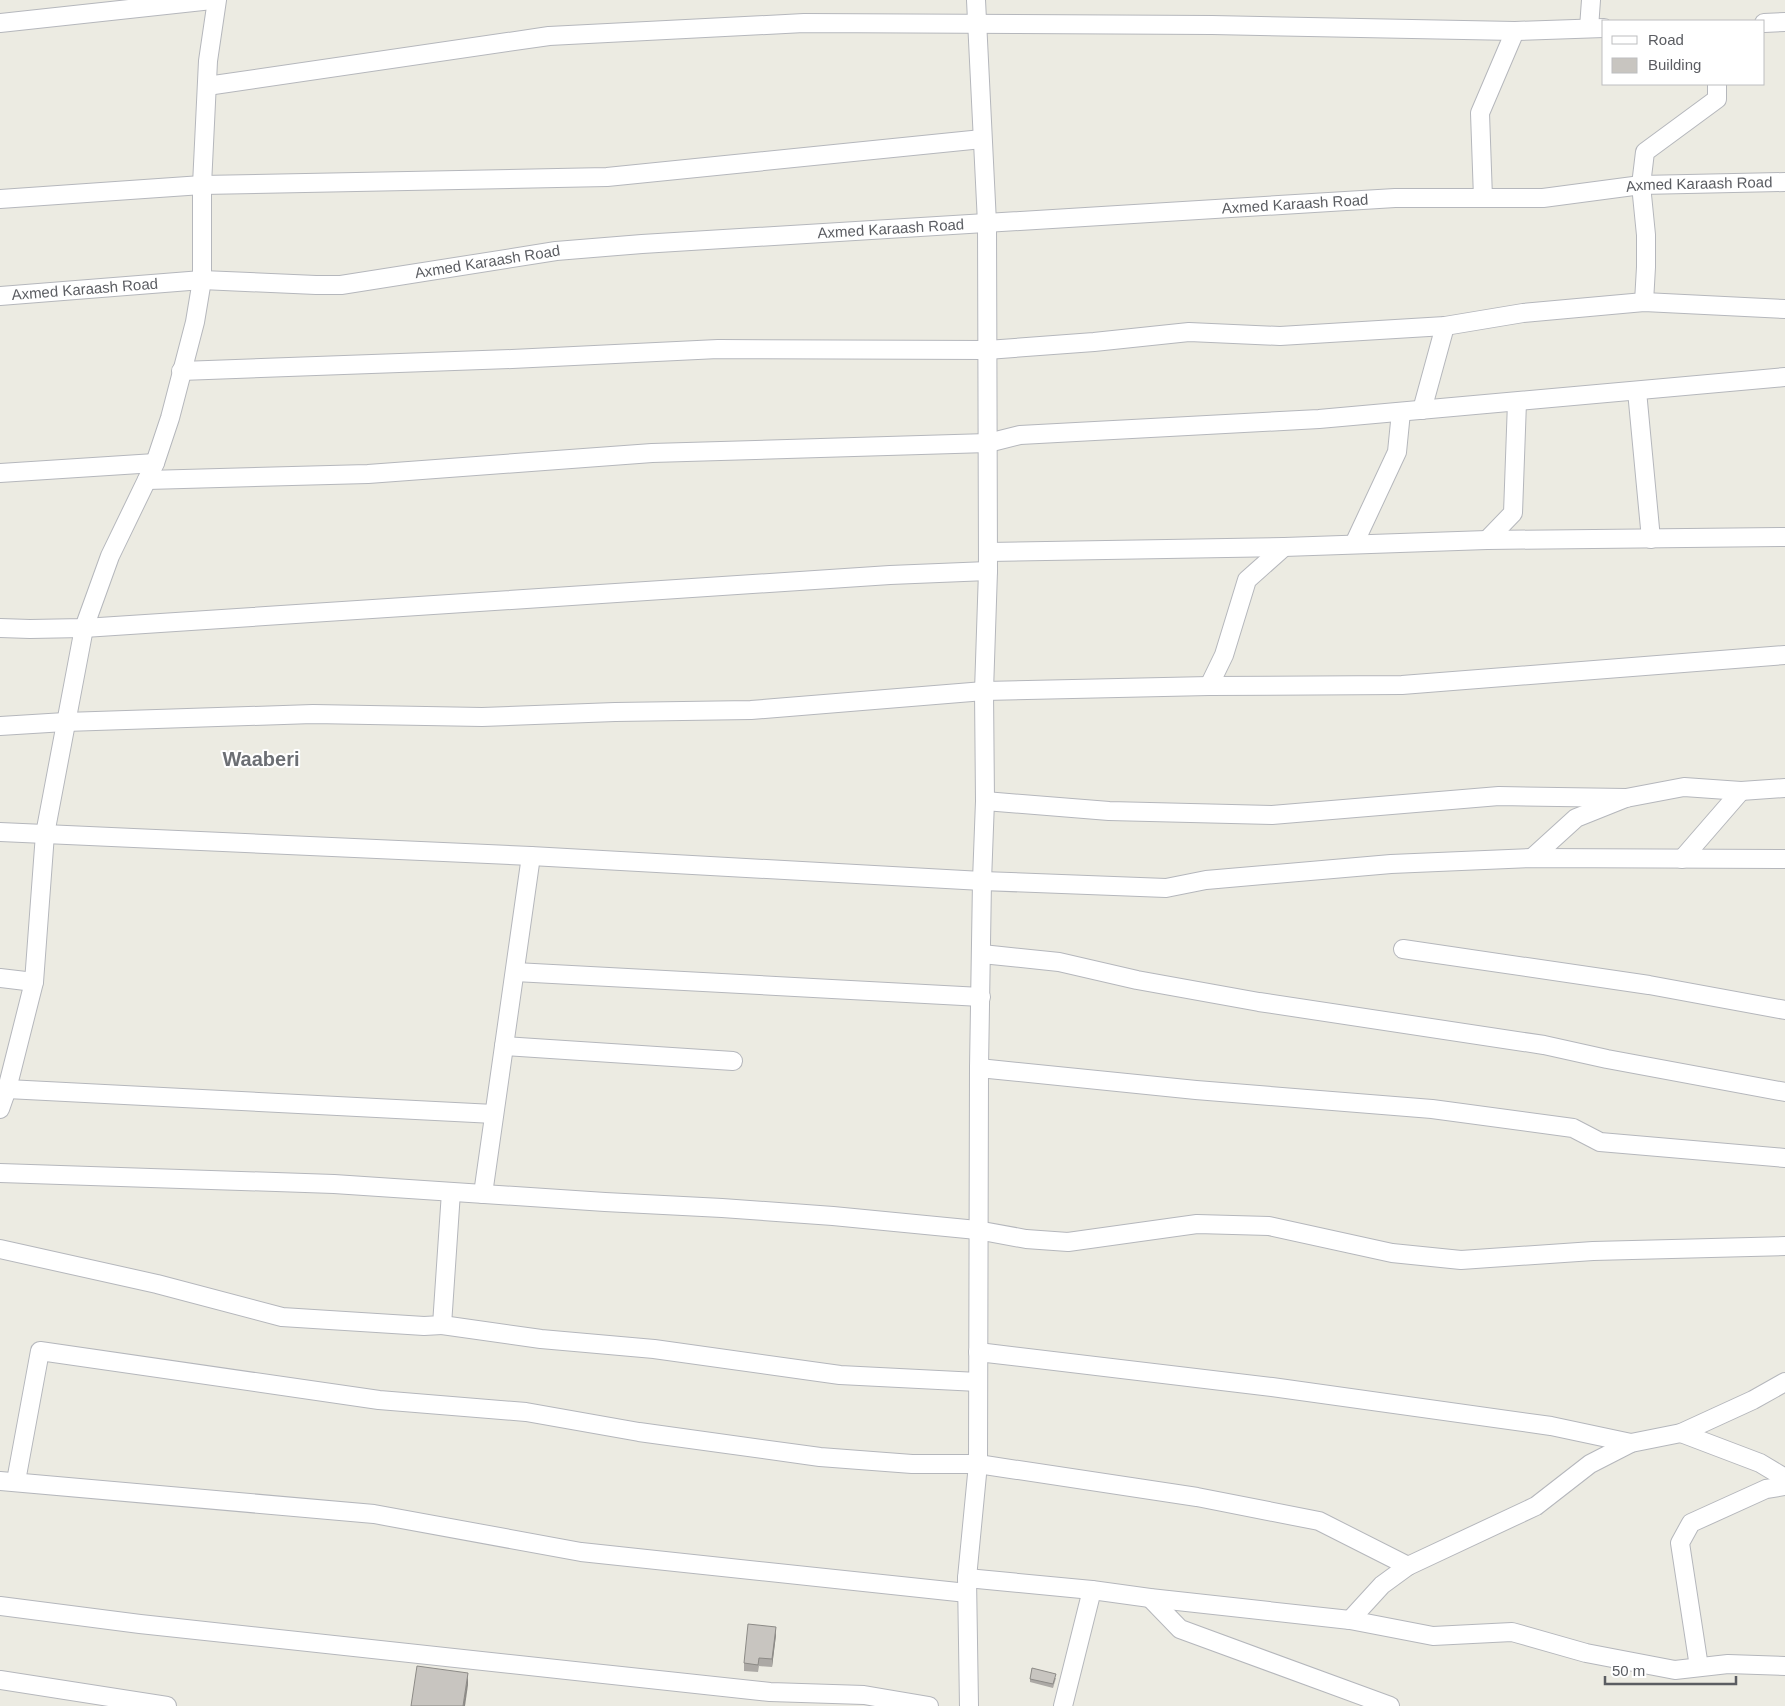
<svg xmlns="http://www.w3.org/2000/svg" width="1785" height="1706" viewBox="0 0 1785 1706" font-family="Arial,sans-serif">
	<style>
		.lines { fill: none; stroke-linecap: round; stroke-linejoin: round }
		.street-casing { stroke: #b5b7bc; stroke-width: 20 }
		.street { stroke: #fff; stroke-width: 18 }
		.wall { fill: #aca9a5 }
		.shaded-wall { fill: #8c8a86 }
		.building { fill: #c8c5c0; stroke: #8c8a86 }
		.labels { text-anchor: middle; stroke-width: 4; stroke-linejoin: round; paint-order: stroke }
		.street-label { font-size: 15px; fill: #5b5d62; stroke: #fff }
		.district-label { font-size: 20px; font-weight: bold; fill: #6c6f74; stroke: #fff }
	</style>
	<rect width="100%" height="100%" fill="#ecebe2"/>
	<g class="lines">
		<defs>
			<g id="street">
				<path d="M0,23L212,0"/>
				<path d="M1764,23L1785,22"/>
				<path d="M1589,28L1591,0"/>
				<path d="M207,86L549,36L804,23L1212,25L1515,31L1604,28"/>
				<path d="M1483,198L1480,113L1515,31"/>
				<path d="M0,199L202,185L607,177L982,139"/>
				<path id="s1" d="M0,296L202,280L316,285H341L556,251L642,244L1395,198H1543L1641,185L1785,182"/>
				<path d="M1644,302L1646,267V235L1641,185L1645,152L1717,99V84"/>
				<path d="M181,371L512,359L718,349L987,350L1094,342L1189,332L1280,336L1445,326L1523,313L1644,302L1785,309"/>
				<path d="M1637,391L1651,539"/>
				<path d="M1422,410L1445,326"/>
				<path d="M0,473L155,463"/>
				<path d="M147,480L368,474L652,453L988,443L1020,435L1319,419L1785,377"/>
				<path d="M1487,540L1513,513L1517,402"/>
				<path d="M1354,544L1397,452L1401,412"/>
				<path d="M988,552L1284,547L1487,540L1785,537"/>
				<path d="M0,628L30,629L84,628L890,575L988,571"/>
				<path d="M1209,686L1224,655L1247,580L1284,547"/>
				<path d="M0,726L65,722L313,714L482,717L615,712L751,710L984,691L1209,686L1402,685L1785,655"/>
				<path d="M985,801L1109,811L1272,815L1499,796L1626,798"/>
				<path d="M0,832L531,856L982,881L1166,888L1206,880L1391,864L1532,858L1785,859"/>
				<path d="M1532,858L1576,818L1626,798L1684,787L1741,791L1785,788"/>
				<path d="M1682,859L1741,791"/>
				<path d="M1403,949L1649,985L1785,1010"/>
				<path d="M982,954L1059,962L1137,980L1259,1002L1544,1045L1607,1059L1785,1092"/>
				<path d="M515,972L981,997"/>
				<path d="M0,978L34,982"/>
				<path d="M504,1046L733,1061"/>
				<path d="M979,1068L1196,1090L1432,1109L1573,1128L1600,1142L1785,1158"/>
				<path d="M7,1089L494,1114"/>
				<path d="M0,1109L7,1089L34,982L45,834L84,628L110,556L155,463L170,418L195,322L202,280V185L208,61L217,0"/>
				<path d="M0,1173L334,1184L605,1202L722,1208L833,1216L977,1230L1026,1239L1068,1242L1197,1224L1269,1226L1392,1253L1461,1260L1593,1251L1785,1246"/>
				<path d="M483,1194L531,856"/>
				<path d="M0,1249L157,1284L282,1317L424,1326L442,1325L451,1192"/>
				<path d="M442,1325L541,1339L654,1349L840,1375L978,1382"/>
				<path d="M978,1352L1272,1387L1551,1426L1631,1443"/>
				<path d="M1681,1433L1760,1463L1785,1478"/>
				<path d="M0,1481L374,1514L581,1552L967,1593"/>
				<path d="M16,1481L40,1351L379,1400L526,1412L639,1432L820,1457L912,1464H978L1197,1497L1319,1521L1408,1566"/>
				<path d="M967,1578L1092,1590L1150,1598L1350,1620L1433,1636L1512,1632L1586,1653L1675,1670L1728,1664L1785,1666"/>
				<path d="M1150,1598L1180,1629L1390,1706"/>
				<path d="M0,1606L140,1624L770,1692L864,1695L929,1706"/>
				<path d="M1350,1620L1382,1585L1408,1566L1536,1506L1590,1464L1631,1443L1681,1433L1753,1400L1785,1382"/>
				<path d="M1699,1667L1680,1543L1691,1523L1766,1489L1785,1486"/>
				<path d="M0,1680L167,1706"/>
				<path d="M969,1706L967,1578L978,1464L979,1068L982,881L985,801L984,691L988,571L987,223L976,0"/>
				<path d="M1063,1706L1092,1590"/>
			</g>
		</defs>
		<use href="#street" class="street-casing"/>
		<use href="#street" class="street"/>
	</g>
	<g class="wall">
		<path d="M776,1635L772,1667L759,1666L758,1672L744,1671V1663Z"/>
		<path d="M1056,1678L1053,1688L1030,1682V1679Z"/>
	</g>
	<g class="shaded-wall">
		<path d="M776,1627V1635L772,1667V1659Z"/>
		<path d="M468,1673V1685L465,1706H463Z"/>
	</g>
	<g class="building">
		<path d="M748,1624L776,1627L772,1659L759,1658L758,1665L744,1663Z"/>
		<path d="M417,1666L468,1673L463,1706H411Z"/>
		<path d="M1032,1668L1056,1674L1053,1684L1030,1679Z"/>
	</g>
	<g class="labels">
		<g class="street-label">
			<text dy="5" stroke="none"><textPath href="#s1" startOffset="1705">Axmed Karaash Road</textPath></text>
			<text dy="5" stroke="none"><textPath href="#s1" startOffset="1300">Axmed Karaash Road</textPath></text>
			<text dy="5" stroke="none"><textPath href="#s1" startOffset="895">Axmed Karaash Road</textPath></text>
			<text dy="5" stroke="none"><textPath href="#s1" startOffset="490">Axmed Karaash Road</textPath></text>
			<text dy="5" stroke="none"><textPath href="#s1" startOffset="85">Axmed Karaash Road</textPath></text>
		</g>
		<g class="district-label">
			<text x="261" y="766">Waaberi</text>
		</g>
	</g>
	<rect x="1602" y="20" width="162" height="65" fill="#ffffff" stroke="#bdbec0"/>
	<rect x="1612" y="36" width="25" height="8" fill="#ffffff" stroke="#bdbec0"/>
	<text x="1648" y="45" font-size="15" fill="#5b5d62">Road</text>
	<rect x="1612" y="58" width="25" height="15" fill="#c8c5c0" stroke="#bdbec0"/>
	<text x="1648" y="70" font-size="15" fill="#5b5d62">Building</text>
	<path d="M1605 1676v8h131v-8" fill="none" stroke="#5b5d62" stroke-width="2.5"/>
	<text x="1612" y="1676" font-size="15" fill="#5b5d62" stroke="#ffffff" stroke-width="4" paint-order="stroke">50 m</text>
</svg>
